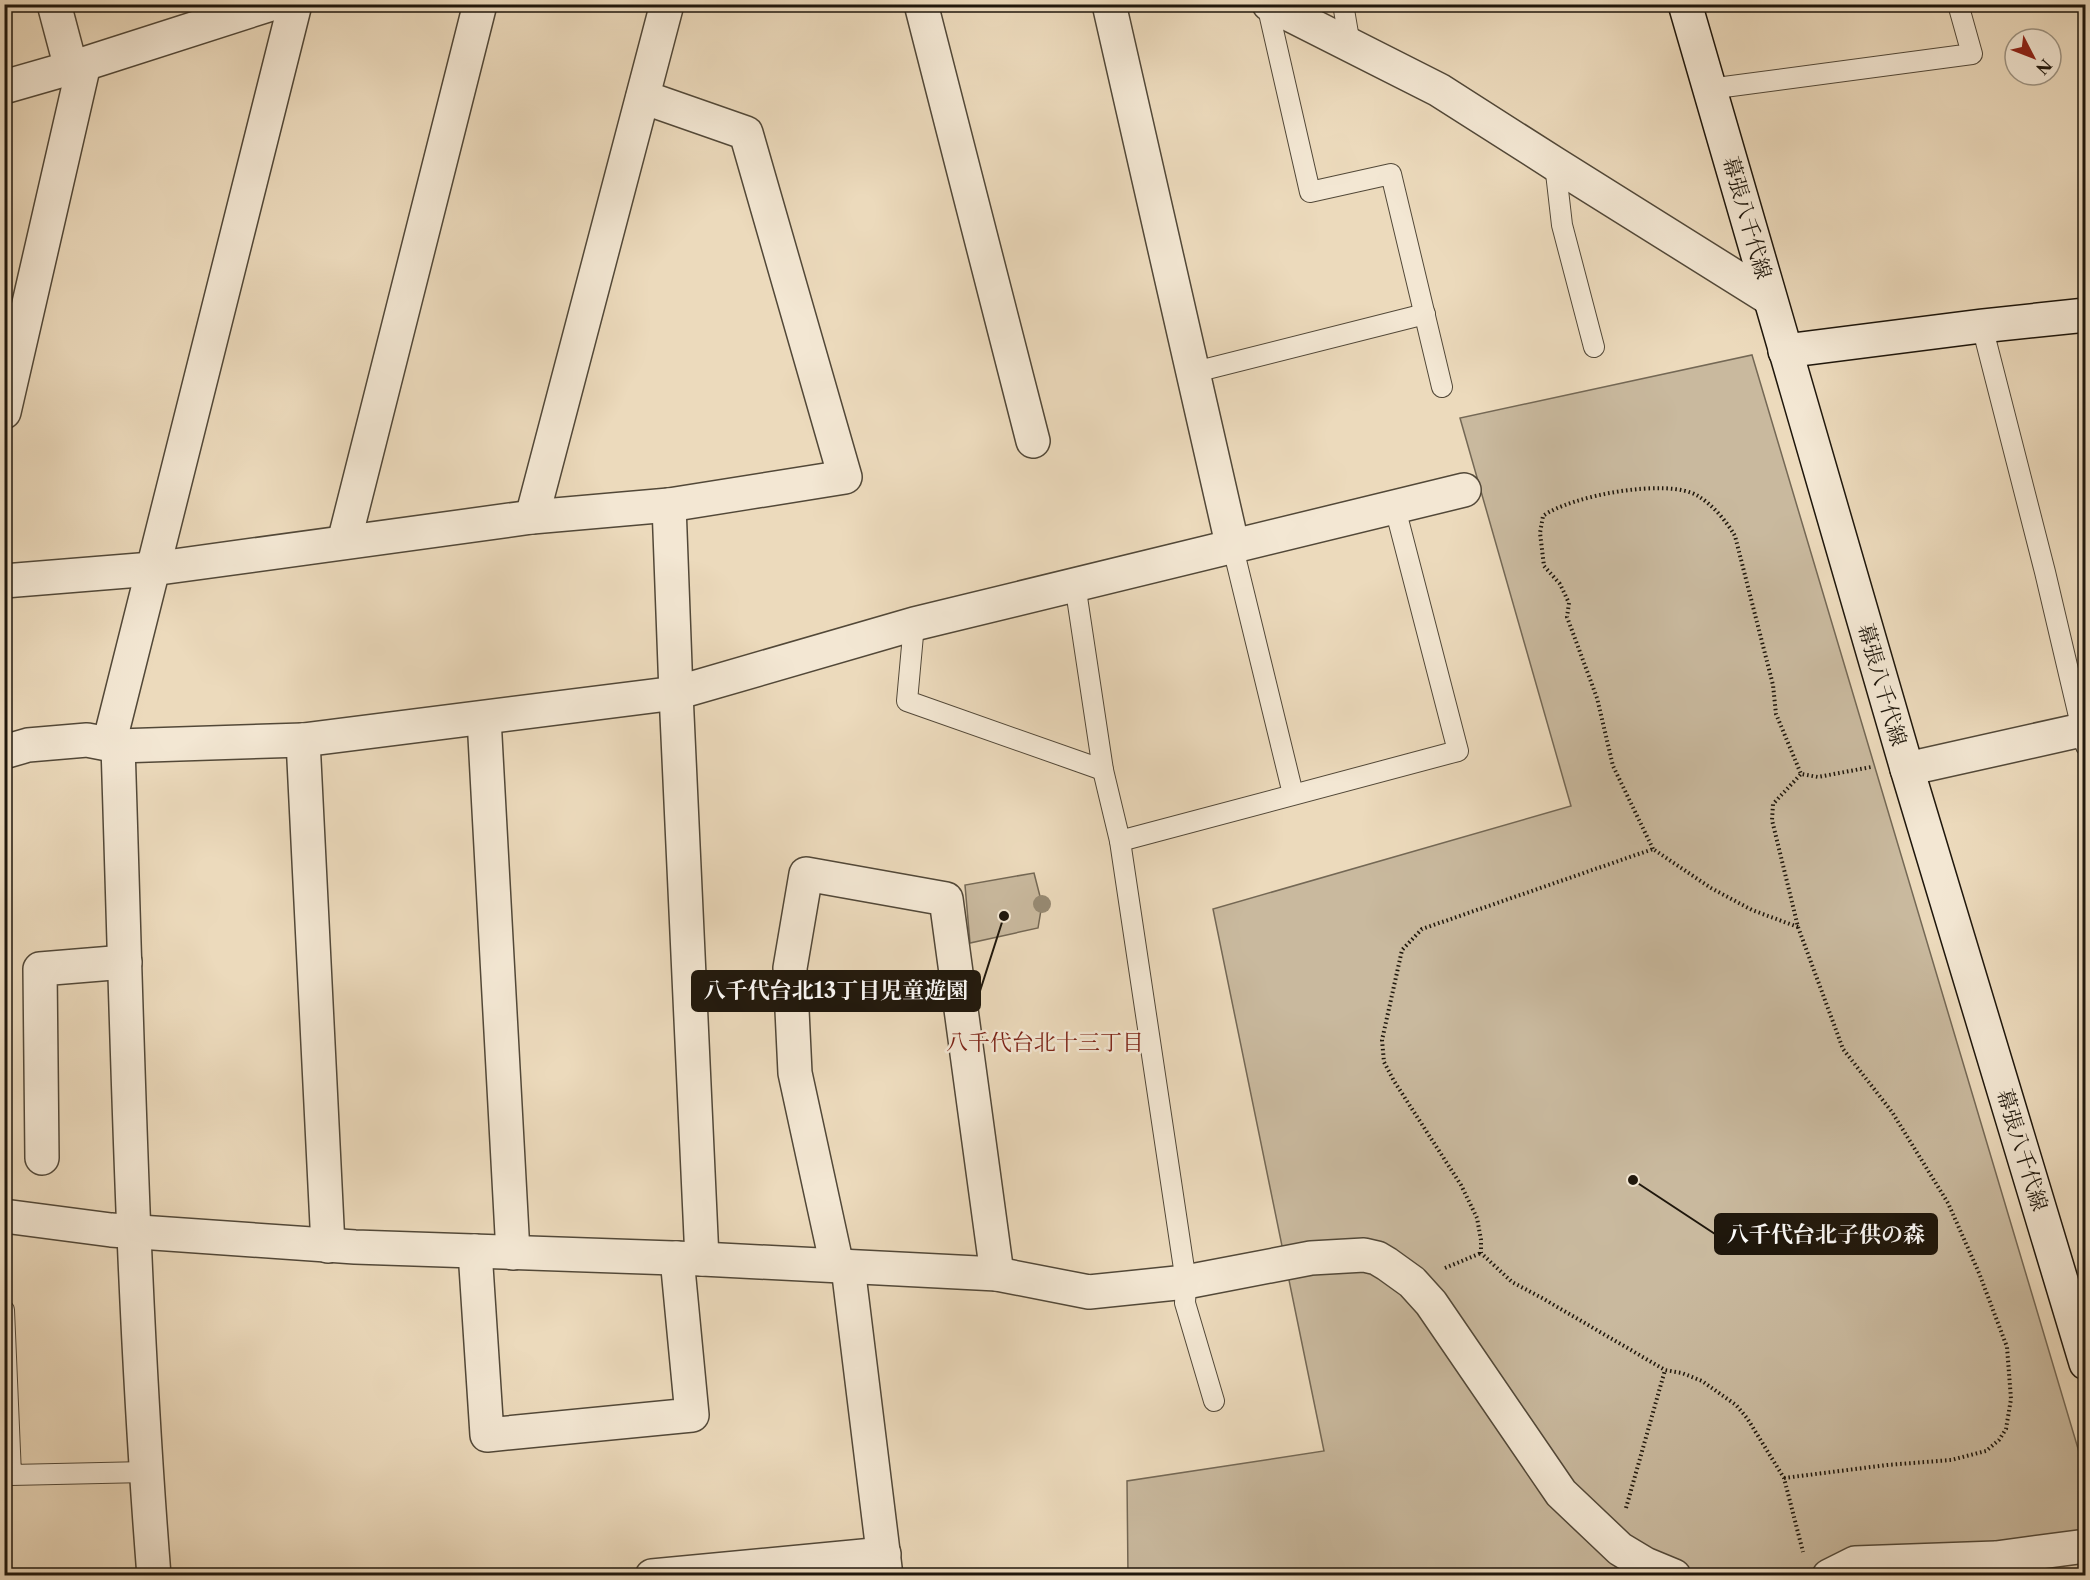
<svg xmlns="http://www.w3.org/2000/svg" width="2090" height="1580" viewBox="0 0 2090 1580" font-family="'Libre Caslon Text','Noto Serif JP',serif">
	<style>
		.green { fill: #c9b99e; stroke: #746855; stroke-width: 1.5 }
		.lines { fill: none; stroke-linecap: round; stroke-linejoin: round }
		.lane-casing { stroke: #524838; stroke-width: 22 }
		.street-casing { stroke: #524838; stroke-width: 36 }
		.secondary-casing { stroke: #1f170c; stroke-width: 36 }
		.path { stroke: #1f170c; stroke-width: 4; stroke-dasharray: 1.5 3; stroke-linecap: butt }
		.lane { stroke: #f3e7d3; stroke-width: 20 }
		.street { stroke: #f3e7d3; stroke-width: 33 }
		.secondary { stroke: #f3e7d3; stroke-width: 33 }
		.tree { fill: #978a73 }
		.labels { text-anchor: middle; stroke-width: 5; stroke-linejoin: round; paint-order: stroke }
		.street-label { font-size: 21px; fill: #1f170c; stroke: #f3e7d3 }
		.neighbourhood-label { font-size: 22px; fill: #7a1f14; stroke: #f3e7d3 }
		.leader { fill: none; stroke: #1f170c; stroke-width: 2 }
		.callout-dot { fill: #1f170c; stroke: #f3e7d3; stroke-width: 2 }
		.callout { fill: #1f170c; stroke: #1f170c; stroke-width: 2 }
		.callout-label { font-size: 22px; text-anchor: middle; font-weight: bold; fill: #fff }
	</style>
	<rect width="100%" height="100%" fill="#ecdabc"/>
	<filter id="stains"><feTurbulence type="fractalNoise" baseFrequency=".00333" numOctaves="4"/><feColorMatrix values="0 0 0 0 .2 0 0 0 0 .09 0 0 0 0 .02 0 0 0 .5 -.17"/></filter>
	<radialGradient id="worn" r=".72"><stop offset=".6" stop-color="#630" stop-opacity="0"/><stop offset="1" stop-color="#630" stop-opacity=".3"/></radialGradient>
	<g class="green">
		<path d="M1752,355L2085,1472V1533L1998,1544L1848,1551L1800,1576L1128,1575L1127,1481L1324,1451L1213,909L1571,806L1460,418Z"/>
		<path d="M1034,873L1042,904L1038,928L970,943L965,885Z"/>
	</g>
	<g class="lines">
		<defs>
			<g id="lane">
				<path d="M1267,4L1310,192L1391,174L1442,387"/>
				<path d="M1343,4L1350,45"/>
				<path d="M1709,89L1972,54L1958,4"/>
				<path d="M1555,164L1562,225L1594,347"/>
				<path d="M1982,326L2045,572L2086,746"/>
				<path d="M1191,373L1425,314"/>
				<path d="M1233,548L1293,794"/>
				<path d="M1075,584L1103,770L1120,841L1186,1282L1185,1303L1214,1401"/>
				<path d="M914,624L907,701L1103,770"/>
				<path d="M1120,841L1458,751L1395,508"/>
				<path d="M4,1310L11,1475L146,1472"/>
			</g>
			<g id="street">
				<path d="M54,4L71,68"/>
				<path d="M921,4L1033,441"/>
				<path d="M1109,4L1233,548"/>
				<path d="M1269,4L1439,90L1555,164L1769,298"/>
				<path d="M4,87L84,64L271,4"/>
				<path d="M4,412L84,64"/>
				<path d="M669,505L676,693L702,1259"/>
				<path d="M532,517L667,4"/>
				<path d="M344,542L480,4"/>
				<path d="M4,581L152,569L532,517L669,505L845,477L746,133L643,97"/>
				<path d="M484,718L513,1253"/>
				<path d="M303,740L328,1246"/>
				<path d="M109,744L295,4"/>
				<path d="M118,746C127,1023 132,1300 154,1576"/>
				<path d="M4,752L28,745L87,740L118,746L303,740L676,693L914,624L1464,490"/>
				<path d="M1907,769L2086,729"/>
				<path d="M42,1158L40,969L125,962"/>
				<path d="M4,1216L111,1230L355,1247L702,1259L997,1274L1089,1292L1186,1282L1311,1258L1364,1255L1377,1258L1387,1264L1412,1282L1431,1303L1561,1493L1620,1549L1645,1564L1674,1576"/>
				<path d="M475,1251L487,1435L692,1415L677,1258"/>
				<path d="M837,1266L795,1073L790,968L806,874L946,899L997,1274"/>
				<path d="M848,1267L886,1576"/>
				<path d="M652,1576L884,1554"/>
				<path d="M1829,1576L1855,1563L1996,1558L2086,1546"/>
			</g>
			<g id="secondary">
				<path d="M1685,4L1907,769L2086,1363"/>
				<path d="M1785,351L1982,326L2086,315"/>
			</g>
		</defs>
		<use href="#lane" class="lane-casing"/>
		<use href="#street" class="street-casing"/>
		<use href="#secondary" class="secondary-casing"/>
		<g class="path">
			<path d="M1653,849L1613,766L1597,698L1567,617L1569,603L1560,584L1544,566L1540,533L1543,516C1570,496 1668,477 1698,496C1713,505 1727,522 1735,536L1773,685L1776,714L1801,774L1818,777L1871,767"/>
			<path d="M1798,927L1752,910L1711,888L1653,849L1422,929L1402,950L1382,1040L1384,1062L1394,1081L1461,1185L1477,1218L1481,1240V1253L1512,1282L1542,1298L1665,1370L1682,1373L1702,1381L1736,1405L1747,1418L1784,1478L1803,1552"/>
			<path d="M1445,1268L1481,1253"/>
			<path d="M1784,1478L1887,1465L1951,1460L1986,1451L1999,1440L2006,1429L2011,1399L2007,1347L1979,1273L1948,1203L1892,1112L1843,1049L1798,927L1772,820L1773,804L1801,774"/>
			<path d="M1626,1508L1665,1370"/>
		</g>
		<use href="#lane" class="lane"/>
		<use href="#street" class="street"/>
		<use href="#secondary" class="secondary"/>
	</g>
	<circle class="tree" cx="1042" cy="904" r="9"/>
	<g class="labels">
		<g class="street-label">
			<text transform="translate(1747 218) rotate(74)" y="7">幕張八千代線</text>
			<text transform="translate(1882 685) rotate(74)" y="7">幕張八千代線</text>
			<text transform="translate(2022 1150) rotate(73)" y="7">幕張八千代線</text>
		</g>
		<g class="neighbourhood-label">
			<text x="1045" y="1050">八千代台北十三丁目</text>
		</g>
	</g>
	<path class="leader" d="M1004 916L980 991M1633 1180L1715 1234"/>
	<g class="callout-dot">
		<circle cx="1004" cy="916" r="6"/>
		<circle cx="1633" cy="1180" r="6"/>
	</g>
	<g class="callout">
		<rect x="692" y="971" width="288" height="40" rx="6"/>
		<rect x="1715" y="1214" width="222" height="40" rx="6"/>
	</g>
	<g class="callout-label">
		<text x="836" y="998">八千代台北13丁目児童遊園</text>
		<text x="1826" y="1242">八千代台北子供の森</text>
	</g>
	<rect width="2090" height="1580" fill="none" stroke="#ecdabc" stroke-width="24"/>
	<rect x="6" y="6" width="2078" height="1568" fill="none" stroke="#1f170c" stroke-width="3"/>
	<rect x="12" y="12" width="2066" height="1556" fill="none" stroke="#1f170c" stroke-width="1.5"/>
	<g transform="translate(2033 57) rotate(132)"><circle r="28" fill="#f3e7d3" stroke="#9e9483" stroke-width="1.5"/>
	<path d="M0-4.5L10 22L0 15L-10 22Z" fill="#8f2418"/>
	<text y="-9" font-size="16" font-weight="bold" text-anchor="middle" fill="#1f170c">N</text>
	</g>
	<rect width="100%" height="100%" filter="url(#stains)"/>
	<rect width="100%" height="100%" fill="url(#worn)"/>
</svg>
